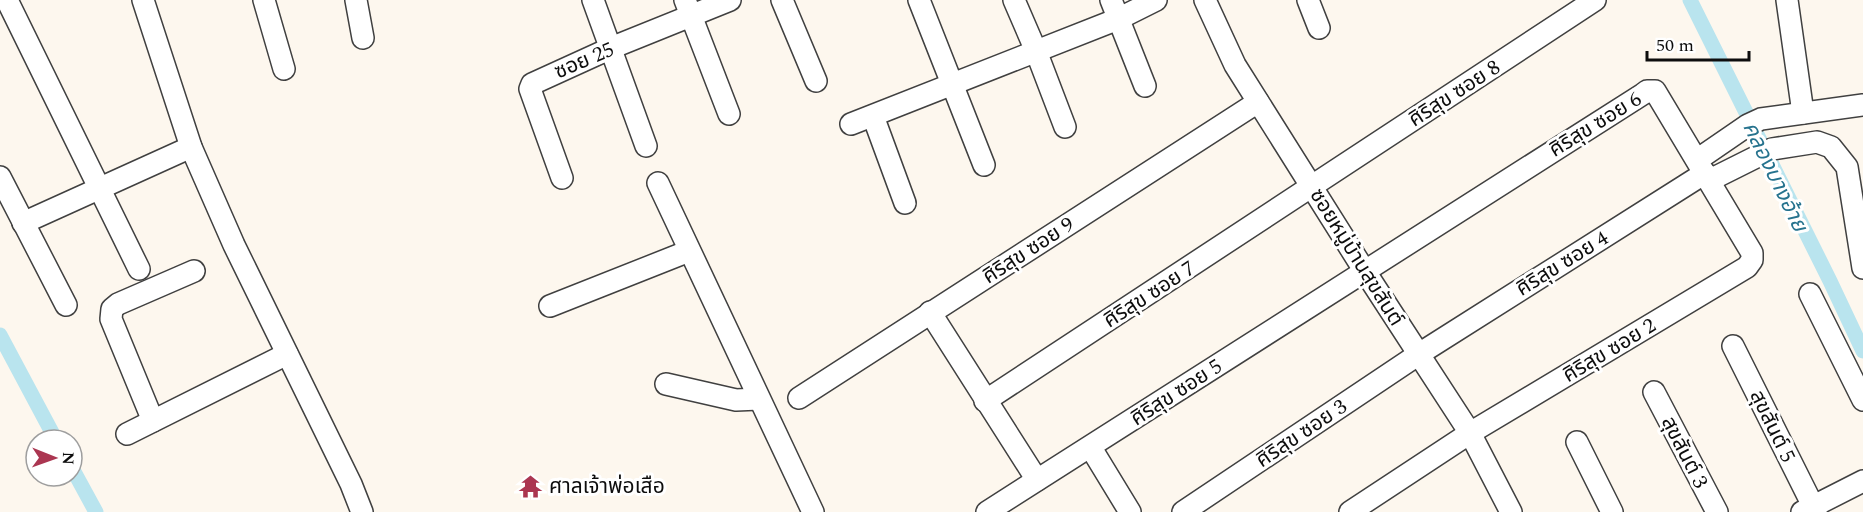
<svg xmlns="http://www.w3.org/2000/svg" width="1863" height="512" viewBox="0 0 1863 512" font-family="Spectral,'Noto Sans Thai',serif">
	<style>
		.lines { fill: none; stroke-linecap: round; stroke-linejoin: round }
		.canal { stroke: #b9e4ee; stroke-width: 15 }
		.minor-casing { stroke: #404040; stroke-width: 24 }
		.minor { stroke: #fff; stroke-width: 21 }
		.labels { text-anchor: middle; stroke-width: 6; stroke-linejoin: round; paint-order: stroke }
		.street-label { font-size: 21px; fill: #0d0d0d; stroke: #fff }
		.poi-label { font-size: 21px; fill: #0d0d0d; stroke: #fff; text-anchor: start }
		.water-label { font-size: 22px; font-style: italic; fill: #26738e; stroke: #fff }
	</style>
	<rect width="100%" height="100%" fill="#fdf7ee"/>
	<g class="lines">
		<g class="canal">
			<path d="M1690,0L1830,281L1863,351"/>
			<path d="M0,335L56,440"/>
			<path d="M72,468L96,512"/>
		</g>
		<defs>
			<g id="minor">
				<path d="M7,0L139,269"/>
				<path d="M143,0L191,147L234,245L351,484L362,512"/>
				<path d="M264,0L284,69"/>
				<path d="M356,0L363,38"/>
				<path d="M593,0L646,146"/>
				<path d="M685,0L729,114"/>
				<path d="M782,0L816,81"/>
				<path d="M919,0L984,165"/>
				<path d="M1014,0L1036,51L1065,127"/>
				<path d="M1111,0L1145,86"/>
				<path d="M1205,0L1235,65L1364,270L1470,433L1511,512"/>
				<path d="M1308,0L1319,28"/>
				<path d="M1787,0L1803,113"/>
				<path d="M873,116L905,203"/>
				<path d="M851,124L1118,19L1156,0"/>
				<path d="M1697,160L1748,125L1761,119L1863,105"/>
				<path d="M0,177L66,305"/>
				<path d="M562,178L530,89L532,84L611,48L730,0"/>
				<path d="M1710,180L1772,149L1817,142L1831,147L1847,167L1863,268"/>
				<path d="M658,183L813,512"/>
				<path d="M23,223L191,147"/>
				<path d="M1810,294L1863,400"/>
				<path d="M550,306L689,251"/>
				<path d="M930,312L1037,480"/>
				<path d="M1733,346L1816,512"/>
				<path d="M666,384L736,400L759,399"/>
				<path d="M1654,392L1717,512"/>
				<path d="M799,398L1258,102"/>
				<path d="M985,401L1595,0"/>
				<path d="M153,421L111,319L112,309L118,304L194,271"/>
				<path d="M127,434L287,354"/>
				<path d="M1577,442L1612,512"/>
				<path d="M1091,448L1130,512"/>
				<path d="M987,512L1643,94L1647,91H1655L1752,253V260L1747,267L1470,433L1350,512"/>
				<path d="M1183,512L1419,354L1705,173"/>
				<path d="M1802,512L1863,481"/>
			</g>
		</defs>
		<use href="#minor" class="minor-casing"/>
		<use href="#minor" class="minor"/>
	</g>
	<defs>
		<symbol id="temple-bare" viewBox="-9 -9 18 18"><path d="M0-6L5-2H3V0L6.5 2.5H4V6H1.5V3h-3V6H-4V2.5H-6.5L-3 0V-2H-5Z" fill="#ab3651" stroke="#fff" stroke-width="2.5" paint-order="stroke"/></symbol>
	</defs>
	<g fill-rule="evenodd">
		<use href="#temple-bare" x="514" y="470" width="33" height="33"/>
	</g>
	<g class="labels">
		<g class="street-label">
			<text transform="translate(584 60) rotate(-23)" y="7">ซอย 25</text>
			<text transform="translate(1454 93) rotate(-33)" y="7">ศิริสุข ซอย 8</text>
			<text transform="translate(1595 124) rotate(-32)" y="7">ศิริสุข ซอย 6</text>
			<text transform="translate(1028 250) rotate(-33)" y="7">ศิริสุข ซอย 9</text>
			<text transform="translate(1357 257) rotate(58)" y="7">ซอยหมู่บ้านสุขสันต์</text>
			<text transform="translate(1562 263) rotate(-32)" y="7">ศิริสุข ซอย 4</text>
			<text transform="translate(1149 294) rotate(-33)" y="7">ศิริสุข ซอย 7</text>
			<text transform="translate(1609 350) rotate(-31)" y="7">ศิริสุข ซอย 2</text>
			<text transform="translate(1176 392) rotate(-33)" y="7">ศิริสุข ซอย 5</text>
			<text transform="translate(1773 426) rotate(64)" y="7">สุขสันต์ 5</text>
			<text transform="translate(1301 433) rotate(-34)" y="7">ศิริสุข ซอย 3</text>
			<text transform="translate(1685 452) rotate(63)" y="7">สุขสันต์ 3</text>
		</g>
		<g class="poi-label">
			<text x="549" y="493">ศาลเจ้าพ่อเสือ</text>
		</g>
		<g class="water-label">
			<text transform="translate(1776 176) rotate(64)" y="8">คลองบางอ้าย</text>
		</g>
	</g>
	<g transform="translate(54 458) rotate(91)"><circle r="28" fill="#ffffff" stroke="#9e9e9e" stroke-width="1.5"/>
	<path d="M0-4.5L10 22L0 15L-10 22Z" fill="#ab3651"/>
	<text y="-9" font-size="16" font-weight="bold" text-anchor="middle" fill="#0d0d0d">N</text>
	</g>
	<path d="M1647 51v9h102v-9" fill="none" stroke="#0d0d0d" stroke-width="3"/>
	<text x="1656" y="51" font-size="18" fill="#0d0d0d" stroke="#ffffff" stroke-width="4.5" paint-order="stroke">50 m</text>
</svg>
